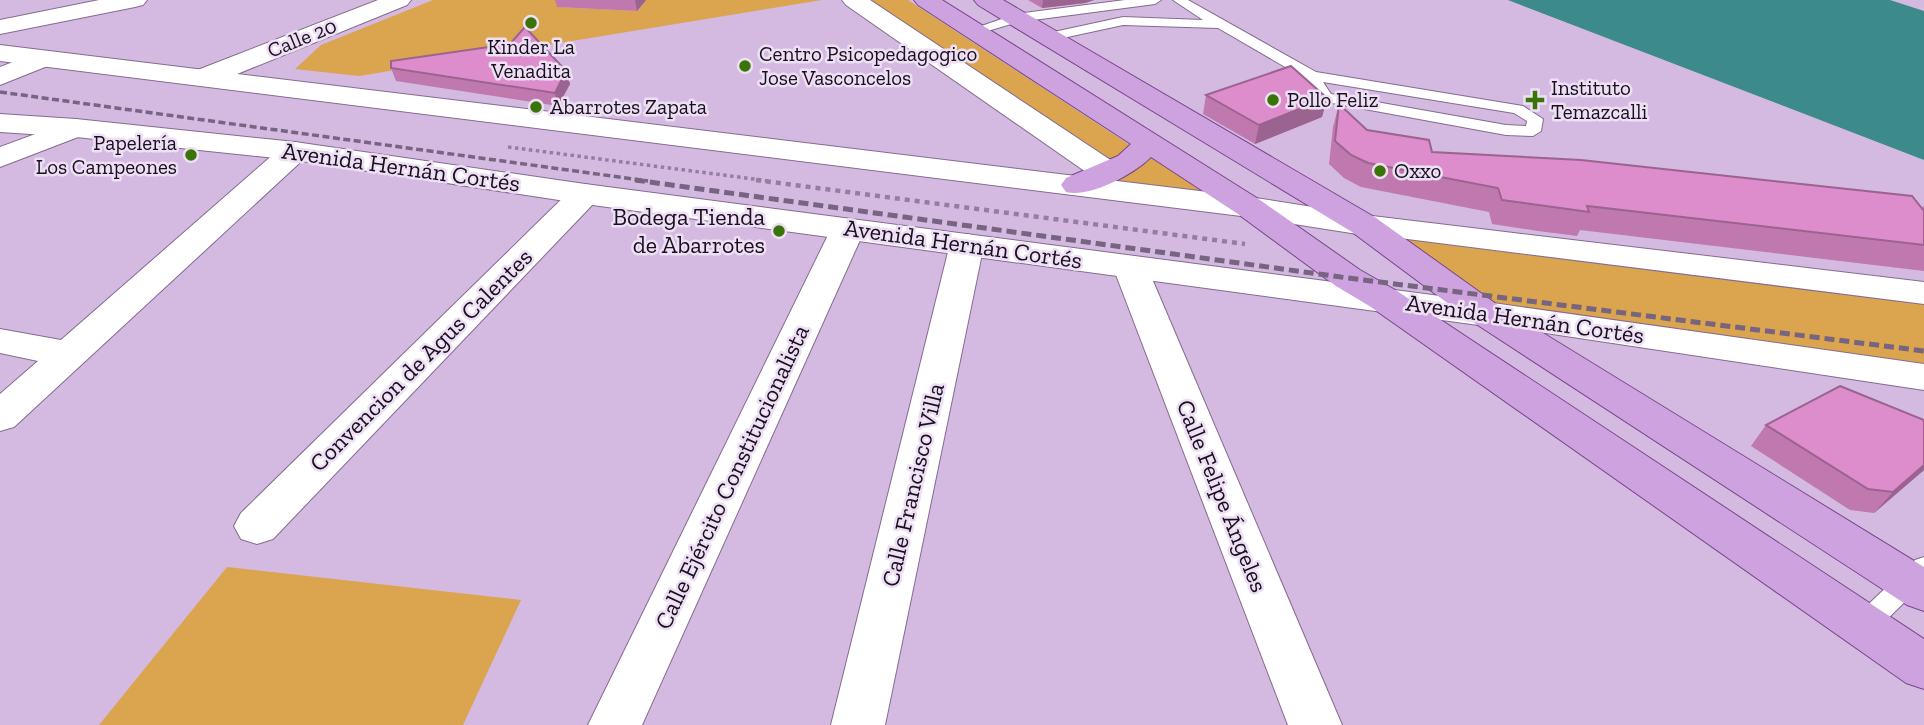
<svg xmlns="http://www.w3.org/2000/svg" width="1924" height="725" viewBox="0 0 1924 725" font-family="'Zilla Slab',serif">
	<style>
		.green { fill: #dba44e }
		.water { fill: #3d8a8a }
		.lines { fill: none; stroke-linecap: round; stroke-linejoin: round }
		.lane-casing { stroke: #856b90; stroke-width: 2 }
		.street-casing { stroke: #856b90; stroke-width: 2 }
		.secondary-casing { stroke: #856b90; stroke-width: 2 }
		.primary-casing { stroke: #78468c; stroke-width: 2 }
		.path-far1 { stroke: #937e9d; stroke-width: 3.5; stroke-dasharray: 3.5 3.5; stroke-linecap: butt }
		.path { stroke: #937e9d; stroke-width: 4.5; stroke-dasharray: 5 5; stroke-linecap: butt }
		.lane { fill: #fff; fill-rule: evenodd }
		.street { fill: #fff; fill-rule: evenodd }
		.secondary { fill: #fff; fill-rule: evenodd }
		.primary { fill: #cda2de; fill-rule: evenodd }
		.rail-far1 { stroke: #776480; stroke-width: 3.5; stroke-dasharray: 7 3.5; stroke-linecap: butt }
		.rail { stroke: #776480; stroke-width: 5; stroke-dasharray: 10 5; stroke-linecap: butt }
		.wall { fill: #bf79af }
		.shaded-wall { fill: #9b638f }
		.building { fill: #de8dcc; stroke: #9b638f; stroke-width: 2 }
		.poi-dot { fill: #3a7406; stroke: #eddff4; stroke-width: 2.5 }
		.labels { text-anchor: middle; stroke-width: 5; stroke-linejoin: round; paint-order: stroke }
		.far-street-label { font-size: 21px; fill: #190f1e; stroke: #eddff4 }
		.far-poi-label { font-size: 21px; fill: #190f1e; stroke: #eddff4; text-anchor: start }
		.street-label { font-size: 24px; fill: #190f1e; stroke: #eddff4 }
		.poi-label { font-size: 24px; fill: #190f1e; stroke: #eddff4; text-anchor: end }
	</style>
	<rect width="100%" height="100%" fill="#d4b9e1"/>
	<g class="green">
		<path d="M433,0H564L558,7L637,11L646,0H822L359,76L295,69L321,45Z"/>
		<path d="M854,0H908L1136,149L1096,166Z"/>
		<path d="M1155,155L1204,187L1206,194L1106,181Z"/>
		<path d="M1399,236L1924,303V372L1501,309Z"/>
		<path d="M227,567L521,600L463,725H99Z"/>
	</g>
	<path class="water" d="M1508,0H1890L1924,11V160Z"/>
	<g class="lines">
		<defs>
			<g id="lane">
				<path d="M1125,0H1161L1155,4L1018,22L974,35L967,31L1016,14Z"/>
				<path d="M1173,0H1188L1316,72L1523,106L1543,119L1541,131L1533,136L1506,135L1321,101L1306,79L1218,28L1123,25L1049,41L1042,37L1049,33L1123,17L1203,20ZM1323,82L1514,113L1527,121L1526,126L1506,125L1331,94Z"/>
				<path d="M1924,557V583L1872,634L1863,637L1854,634L1850,626L1854,618L1915,560Z"/>
			</g>
			<g id="street">
				<path d="M99,0H147L143,5L135,7L0,34V20Z"/>
				<path d="M378,0H411L407,5L215,83L205,85L195,83L192,77L195,71Z"/>
				<path d="M842,0H870L1118,165L1122,172L1118,179L1107,181L1096,179L846,5Z"/>
				<path d="M41,51L50,53L54,59L50,65L0,85V67Z"/>
				<path d="M76,119L86,122L90,128L86,134L0,167V147Z"/>
				<path d="M295,142L306,145L310,151L306,157L14,427L0,431V394L38,361L0,353V329L61,340L284,145Z"/>
				<path d="M585,184L596,187L601,194L596,201L273,539L257,544L241,539L234,526L241,513L574,187Z"/>
				<path d="M1364,215L1924,282V304L1352,232L1348,225L1352,218Z"/>
				<path d="M848,219L860,222L865,229L642,725H588L831,229L836,222Z"/>
				<path d="M967,234L979,237L984,244L885,725H831L950,244L955,237Z"/>
				<path d="M1130,257L1142,260L1147,267L1342,725H1288L1113,267L1118,260Z"/>
				<path d="M1486,302L1924,364V390L1473,322L1468,314L1473,306Z"/>
			</g>
			<g id="secondary">
				<path d="M0,45L1249,197L1364,215L1376,218L1380,225L1376,232L1364,235L1249,217L0,61Z"/>
				<path d="M0,114L76,119L295,142L585,184L1486,302L1499,306L1504,314L1499,322L1486,326L585,204L295,160L76,137L0,132Z"/>
			</g>
			<g id="primary">
				<path d="M914,0H942L1260,200L1360,270L1397,291L1924,639V689L1906,683L1371,307L1336,286L1238,214L1151,157C1134,174 1090,198 1066,192L1061,185L1066,178L1118,156L1131,144L918,5Z"/>
				<path d="M974,0H1003L1376,218L1499,306L1924,567V611L1907,605L1473,322L1352,232L978,5Z"/>
			</g>
		</defs>
		<use href="#lane" class="lane-casing"/>
		<use href="#street" class="street-casing"/>
		<use href="#secondary" class="secondary-casing"/>
		<use href="#primary" class="primary-casing"/>
		<path class="path-far1" d="M508,147L769,181"/>
		<path class="path" d="M756,180L1245,244"/>
		<use href="#lane" class="lane"/>
		<use href="#street" class="street"/>
		<use href="#secondary" class="secondary"/>
		<use href="#primary" class="primary"/>
		<path class="rail-far1" d="M0,92L648,181"/>
		<path class="rail" d="M635,180L1348,278L1924,351"/>
	</g>
	<g class="wall">
		<path d="M555,0H646L637,11L557,7Z"/>
		<path d="M1028,0H1094L1085,3L1042,8Z"/>
		<path d="M391,68L566,71L570,84L558,106L396,81Z"/>
		<path d="M1206,95L1327,98L1322,117L1255,144L1203,114Z"/>
		<path d="M1339,104L1367,130L1432,152L1922,208L1924,205V271L1580,230L1577,236L1538,231L1492,224L1489,212L1361,187L1344,178L1329,164L1333,127Z"/>
		<path d="M1924,420V470L1874,513L1850,510L1751,446L1766,425Z"/>
	</g>
	<g class="shaded-wall">
		<path d="M635,0H646L637,11Z"/>
		<path d="M1043,0H1094L1085,3L1042,8Z"/>
		<path d="M566,71L570,84L558,106L555,93Z"/>
		<path d="M1327,98L1322,117L1255,144L1259,125Z"/>
		<path d="M1924,465V470L1874,513L1893,492Z"/>
	</g>
	<g class="building">
		<path d="M525,27L566,71L555,93L391,68V61L510,44Z"/>
		<path d="M1291,66L1327,98L1259,125L1206,95Z"/>
		<path d="M1339,104L1367,130L1429,140L1432,152L1581,160L1912,196L1924,211V245L1587,206L1589,212L1502,200L1498,188L1368,163L1351,155L1335,141Z"/>
		<path d="M1840,386L1924,420V465L1893,492L1868,489L1766,425Z"/>
	</g>
	<g class="poi-dot">
		<circle cx="531" cy="23" r="7"/>
		<circle cx="745" cy="66" r="7"/>
		<circle cx="1273" cy="100" r="7"/>
		<path d="M1531.5 89.5h7v7h7v7h-7v7h-7v-7h-7v-7h7z"/>
		<circle cx="536" cy="107" r="7"/>
		<circle cx="191" cy="155" r="7"/>
		<circle cx="1380" cy="171" r="7"/>
		<circle cx="779" cy="231" r="7"/>
	</g>
	<g class="labels">
		<g class="far-street-label">
			<text transform="translate(302 38) rotate(-22)" y="7">Calle 20</text>
		</g>
		<g class="far-poi-label">
			<text x="531" y="54" text-anchor="middle">Kinder La<tspan x="531" dy="24">Venadita</tspan></text>
			<text x="759" y="61">Centro Psicopedagogico<tspan x="759" dy="24">Jose Vasconcelos</tspan></text>
			<text x="1551" y="95">Instituto<tspan x="1551" dy="24">Temazcalli</tspan></text>
			<text x="1287" y="107">Pollo Feliz</text>
			<text x="550" y="114">Abarrotes Zapata</text>
			<text x="177" y="150" text-anchor="end">Papelería<tspan x="177" dy="24">Los Campeones</tspan></text>
			<text x="1394" y="178">Oxxo</text>
		</g>
		<g class="street-label">
			<text transform="translate(401 167) rotate(8)" y="8">Avenida Hernán Cortés</text>
			<text transform="translate(963 244) rotate(8)" y="8">Avenida Hernán Cortés</text>
			<text transform="translate(1525 319) rotate(8)" y="8">Avenida Hernán Cortés</text>
			<text transform="translate(421 360) rotate(-45)" y="8">Convencion de Agus Calentes</text>
			<text transform="translate(732 477) rotate(-65)" y="8">Calle Ejército Constitucionalista</text>
			<text transform="translate(913 485) rotate(-77)" y="8">Calle Francisco Villa</text>
			<text transform="translate(1222 496) rotate(68)" y="8">Calle Felipe Ángeles</text>
		</g>
		<g class="poi-label">
			<text x="765" y="225">Bodega Tienda<tspan x="765" dy="28">de Abarrotes</tspan></text>
		</g>
	</g>
</svg>
